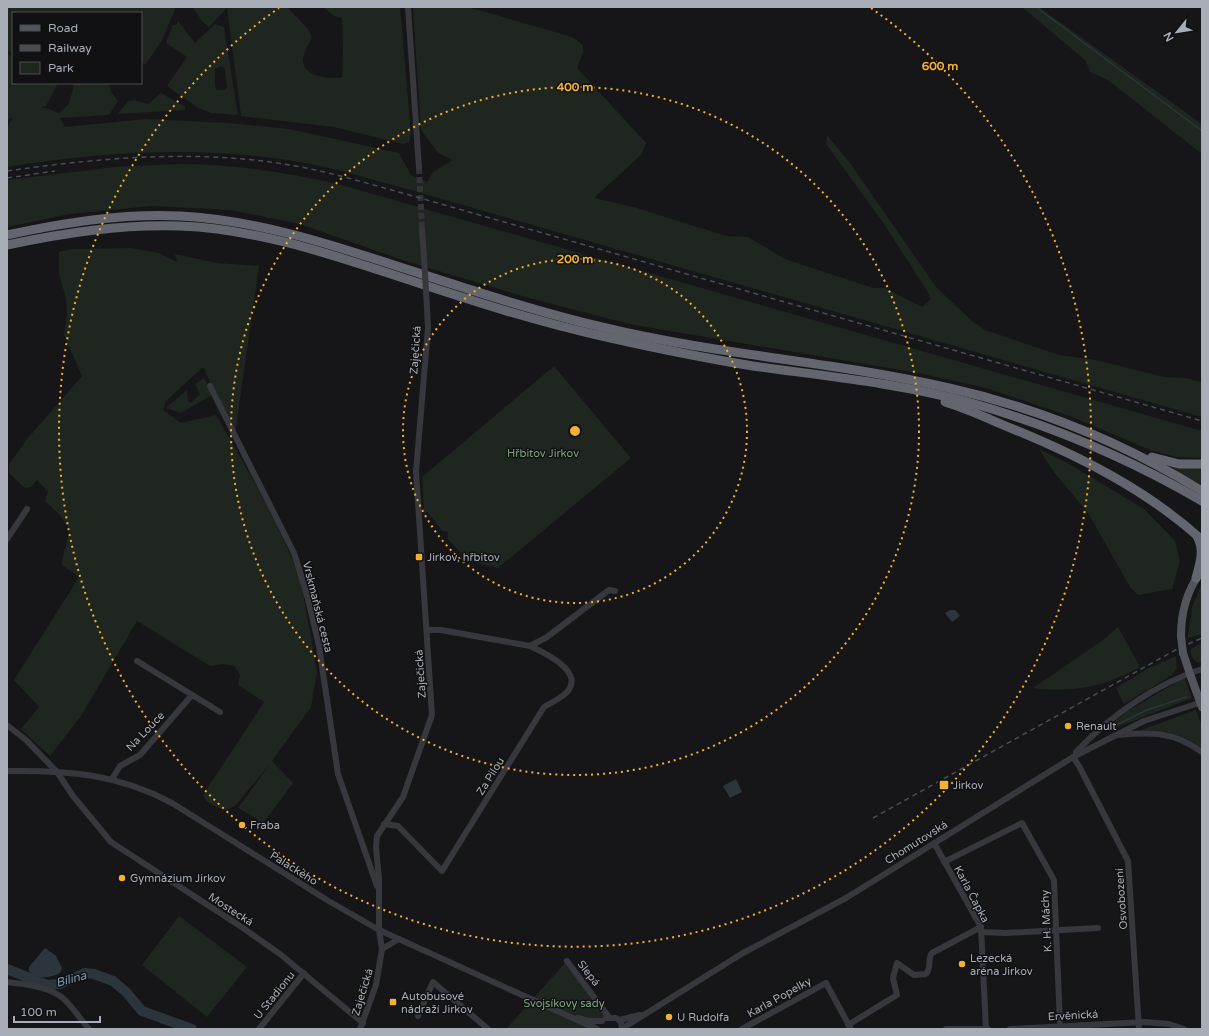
<svg xmlns="http://www.w3.org/2000/svg" width="1209" height="1036" viewBox="0 0 1209 1036" font-family="'Varela Round',sans-serif">
	<style>
		.green { fill: #1e261f; fill-rule: evenodd }
		.water { fill: #2c353c }
		.lines { fill: none; stroke-linecap: round; stroke-linejoin: round }
		.stream { stroke: #2c353c; stroke-width: 1.5 }
		.river { stroke: #2c353c; stroke-width: 10 }
		.minor-tunnel { stroke: #333438; stroke-width: 6; stroke-dasharray: 6 3; stroke-linecap: butt }
		.minor { stroke: #37383d; stroke-width: 6 }
		.major { stroke: #53555c; stroke-width: 8 }
		.highway { stroke: #63666e; stroke-width: 9 }
		.rail { stroke: #4a4c52; stroke-width: 1.5; stroke-dasharray: 5 4; stroke-linecap: butt }
		.minor-bridge { stroke: #37383d; stroke-width: 6 }
		.major-bridge { stroke: #53555c; stroke-width: 8 }
		.ring { fill: none; stroke: #f2b134; stroke-width: 2; stroke-dasharray: 2 4 }
		.poi-dot { fill: #f2b134; stroke: #111113; stroke-width: 1.5 }
		.labels { text-anchor: middle; stroke-width: 3; stroke-linejoin: round; paint-order: stroke }
		.street-label { font-size: 11px; fill: #a8adb8; stroke: #111113 }
		.park-label { font-size: 11px; fill: #7fa381; stroke: #111113 }
		.poi-label { font-size: 11px; fill: #a8adb8; stroke: #111113; text-anchor: start }
		.water-label { font-size: 12px; font-style: italic; fill: #7f9bb3; stroke: #111113 }
		.centre { fill: #f2b134; stroke: #111113; stroke-width: 2 }
		.ring-label { font-size: 12px; text-anchor: middle; font-weight: bold; fill: #f2b134; stroke: #111113; stroke-width: 3; stroke-linejoin: round; paint-order: stroke }
	</style>
	<rect width="100%" height="100%" fill="#161618"/>
	<g class="green">
		<path d="M7,7H176L162,40L145,65L141,61V13H13V53L7,51Z"/>
		<path d="M192,7H287L308,29L312,38C309,44 304,52 303,59C302,76 330,80 342,77L343,51L342,18L334,16L323,7H400L411,134L409,142L403,144L334,127L241,116L227,8L209,27L203,22Z"/>
		<path d="M413,7H468L572,37L583,45V52L577,68L646,143L642,154L594,198L637,208L726,236L748,237L785,259L873,288H885L922,307L931,299L926,289L882,221L826,144L827,135L850,163L936,287L972,321L985,330L1059,355L1096,360L1164,377L1187,378L1202,383V417L407,189C373,180 339,169 305,163C204,145 107,151 7,167V127L13,118L7,119V54L13,56V83H58L46,106L42,107L59,113L69,104L74,85L71,83L109,84L111,92L118,101L109,115L60,118L65,127L146,119L229,123L289,129L399,153L411,175L427,182L433,172L453,160L438,153L421,130Z"/>
		<path d="M1022,7H1039L1199,122L1202,125V154L1108,80L1090,72L1086,61Z"/>
		<path d="M178,21L195,43L215,24L224,27L238,115L211,113L198,108L167,86L187,57L166,43L173,25H176ZM222,66L225,69L227,87L225,90H217L215,86V69Z"/>
		<path d="M161,93L185,107V110L118,114L128,101L134,100L148,104Z"/>
		<path d="M178,164C232,164 286,172 338,184L1202,431V458L1176,457L1150,450L1070,416L986,388L918,373L629,324L529,298L402,260L300,224L230,210L151,206L70,214L7,227V180L115,167Z"/>
		<path d="M131,248L159,253L177,262L175,254L217,263L259,266L235,434L203,367L166,401L163,410L181,423L216,415C250,474 284,532 306,596L304,599L317,672L311,707L272,761L293,783L261,826L256,818L238,808L270,764L235,806L227,810C216,807 208,806 203,795L264,702L238,685L240,675L234,666L223,664L210,666L137,621L81,716L50,756L21,729L39,707L14,680L79,577L61,564L70,529L58,513L45,501L48,492L37,480L31,487L25,488L9,473V464L28,438L82,376L64,335L67,315L66,298L59,274V252L71,249Z"/>
		<path d="M554,366L631,458L498,568L461,559L464,556L447,538L448,532L442,531L427,511L424,514L422,477Z"/>
		<path d="M204,378L212,395L181,413L166,408L187,390L188,401L191,403L200,394L195,384Z"/>
		<path d="M1039,449L1066,462L1144,509L1175,541L1180,561L1172,589L1138,595L1130,587L1088,513L1053,471Z"/>
		<path d="M1168,466L1202,467V485Z"/>
		<path d="M1202,583V634L1188,638L1192,607Z"/>
		<path d="M1118,627L1140,667C1104,687 1074,693 1033,688L1103,640Z"/>
		<path d="M1202,642V663C1193,663 1192,657 1190,650Z"/>
		<path d="M1176,656L1177,668L1172,675L1124,704L1116,688L1149,668Z"/>
		<path d="M1182,679H1185L1192,698L1110,730V725L1128,711Z"/>
		<path d="M1196,710L1202,726V748C1183,734 1164,730 1141,730Z"/>
		<path d="M179,916L247,967L207,1017L142,965Z"/>
		<path d="M565,963L606,1015L592,1029H506Z"/>
	</g>
	<g class="water">
		<path d="M950,610H955L960,616L952,622L945,613Z"/>
		<path d="M736,779L742,792L730,798L723,786Z"/>
		<path d="M45,948L56,956L62,968L60,973C50,978 38,980 29,971V967Z"/>
	</g>
	<g class="lines">
		<g class="stream">
			<path d="M1036,7L1202,131"/>
			<path d="M1110,728L1147,710L1186,697"/>
		</g>
		<path class="river" d="M7,969L47,985L60,984L85,973L94,974L113,981L126,992L142,1011L192,1029"/>
		<path class="minor-tunnel" d="M419,168L422,230"/>
		<g class="minor">
			<path d="M408,7L419,168"/>
			<path d="M422,230L424,257"/>
			<path d="M210,386L294,553L307,595L319,646L338,774L377,886"/>
			<path d="M7,539L27,509"/>
			<path d="M427,630H441L530,646L547,637L609,590L615,591"/>
			<path d="M137,661L220,712"/>
			<path d="M7,725L26,740L57,772L73,796L111,842L240,926L280,954L363,1023"/>
			<path d="M1117,735C1151,732 1173,731 1202,752"/>
			<path d="M1076,752C1110,716 1155,684 1202,669"/>
			<path d="M1073,757L1079,766L1128,861L1139,1029"/>
			<path d="M7,771C68,770 118,774 172,803L327,900L379,930L597,1029"/>
			<path d="M112,779L120,766L140,755L192,695"/>
			<path d="M384,824L398,826L442,871L544,707C551,703 559,699 565,694C588,673 545,653 530,646"/>
			<path d="M934,843L981,927L986,1029"/>
			<path d="M944,862L1022,823L1054,880L1060,1025"/>
			<path d="M981,932L1006,933L1098,928"/>
			<path d="M382,949L399,939"/>
			<path d="M567,961L609,1017"/>
			<path d="M7,982C25,984 52,987 65,1000C74,1009 81,1020 89,1029"/>
			<path d="M418,1016L433,982L488,1029"/>
			<path d="M578,1018L589,1021H602"/>
			<path d="M606,1018H616L621,1022L622,1029"/>
			<path d="M619,1020L640,1015"/>
			<path d="M848,1025L897,995L893,978L897,963L914,975L926,974C932,968 927,959 932,953L981,927"/>
			<path d="M623,1028L743,953L846,898L1073,757L1144,721L1202,702"/>
			<path d="M259,1029L304,973"/>
			<path d="M360,1029L376,985L382,949L379,930V879L376,847L377,836L403,797L432,715L416,472L428,328L427,308"/>
			<path d="M742,1029L826,983L851,1029"/>
			<path d="M946,1029H988"/>
			<path d="M1010,1029L1145,1022L1169,1024L1184,1029"/>
		</g>
		<g class="major">
			<path d="M1181,636C1181,613 1187,591 1200,573"/>
			<path d="M1183,653L1191,677"/>
		</g>
		<g class="highway">
			<path d="M7,235C63,223 122,213 180,216C257,220 330,244 403,268C471,290 537,312 606,328C719,355 836,362 949,388C1038,408 1124,443 1202,491"/>
			<path d="M7,245C64,233 121,224 180,226C257,229 330,254 403,278C470,300 537,322 606,337C655,348 704,358 753,366C824,376 898,383 968,402C1050,425 1128,458 1202,501"/>
			<path d="M945,402C968,409 991,420 1013,429C1081,457 1147,490 1202,540"/>
			<path d="M1152,457L1179,464H1202"/>
			<path d="M1196,578C1200,563 1205,550 1197,536"/>
		</g>
		<g class="rail">
			<path d="M7,171C106,157 207,148 306,168C340,175 373,185 406,194L1202,421"/>
			<path d="M7,178L55,171"/>
			<path d="M873,818L1179,648L1202,638"/>
		</g>
		<path class="minor-bridge" d="M424,257L427,308"/>
		<g class="major-bridge">
			<path d="M1181,636L1183,653"/>
			<path d="M1191,677L1202,707"/>
		</g>
	</g>
	<g class="ring">
		<circle cx="575" cy="431" r="172"/>
		<circle cx="575" cy="431" r="344"/>
		<path d="M871 8A516 516 0 1 1 279 8"/>
	</g>
	<g class="poi-dot">
		<rect x="415" y="553" width="8" height="8" rx="2"/>
		<circle cx="1068" cy="726" r="4"/>
		<rect x="939" y="780" width="10" height="10" rx="2"/>
		<circle cx="242" cy="825" r="4"/>
		<circle cx="122" cy="878" r="4"/>
		<circle cx="962" cy="964" r="4"/>
		<rect x="389" y="998" width="8" height="8" rx="2"/>
		<circle cx="669" cy="1017" r="4"/>
	</g>
	<g class="labels">
		<g class="street-label">
			<text transform="translate(415 350) rotate(-86)" y="4">Zaječická</text>
			<text transform="translate(318 607) rotate(76)" y="4">Vrskmaňská cesta</text>
			<text transform="translate(420 674) rotate(-94)" y="4">Zaječická</text>
			<text transform="translate(145 731) rotate(-46)" y="4">Na Louce</text>
			<text transform="translate(490 776) rotate(-58)" y="4">Za Pilou</text>
			<text transform="translate(916 842) rotate(-32)" y="4">Chomutovská</text>
			<text transform="translate(294 868) rotate(32)" y="4">Palackého</text>
			<text transform="translate(972 894) rotate(62)" y="4">Karla Čapka</text>
			<text transform="translate(1121 899) rotate(-94)" y="4">Osvobození</text>
			<text transform="translate(231 909) rotate(33)" y="4">Mostecká</text>
			<text transform="translate(1046 921) rotate(-93)" y="4">K. H. Máchy</text>
			<text transform="translate(589 973) rotate(52)" y="4">Slepá</text>
			<text transform="translate(362 992) rotate(-73)" y="4">Zaječická</text>
			<text transform="translate(274 995) rotate(-51)" y="4">U Stadionu</text>
			<text transform="translate(779 997) rotate(-29)" y="4">Karla Popelky</text>
			<text transform="translate(1073 1015) rotate(-3)" y="4">Ervěnická</text>
		</g>
		<g class="park-label">
			<text x="543" y="457">Hřbitov Jirkov</text>
			<text x="564" y="1007">Svojsíkovy sady</text>
		</g>
		<g class="poi-label">
			<text x="427" y="561">Jirkov, hřbitov</text>
			<text x="1076" y="730">Renault</text>
			<text x="953" y="789">Jirkov</text>
			<text x="250" y="829">Fraba</text>
			<text x="130" y="882">Gymnázium Jirkov</text>
			<text x="970" y="962">Lezecká<tspan x="970" dy="13">aréna Jirkov</tspan></text>
			<text x="401" y="1000">Autobusové<tspan x="401" dy="13">nádraží Jirkov</tspan></text>
			<text x="677" y="1021">U Rudolfa</text>
		</g>
		<g class="water-label">
			<text transform="translate(71 979) rotate(-15)" y="4">Bílina</text>
		</g>
	</g>
	<circle cx="575" cy="431" r="6" class="centre"/>
	<g class="ring-label">
		<text x="940" y="70">600 m</text>
		<text x="575" y="91">400 m</text>
		<text x="575" y="263">200 m</text>
	</g>
	<rect width="1209" height="1036" fill="none" stroke="#a8adb8" stroke-width="16"/>
	<rect x="12" y="12" width="130" height="72" fill="#111113" stroke="#4d4f55"/>
	<rect x="20" y="25" width="20" height="6" fill="#53555c" stroke="#4d4f55"/>
	<text x="48" y="32" font-size="12" fill="#a8adb8">Road</text>
	<rect x="20" y="45" width="20" height="6" fill="#4a4c52" stroke="#4d4f55"/>
	<text x="48" y="52" font-size="12" fill="#a8adb8">Railway</text>
	<rect x="20" y="62" width="20" height="12" fill="#1e261f" stroke="#4d4f55"/>
	<text x="48" y="72" font-size="12" fill="#a8adb8">Park</text>
	<g transform="translate(1177 32) rotate(240)" stroke="#111113" stroke-width="3" paint-order="stroke">
	<path d="M0-3L7 15L0 10L-7 15Z" fill="#a8adb8"/>
	<text y="-6" font-size="11" font-weight="bold" text-anchor="middle" fill="#a8adb8">N</text>
	</g>
	<path d="M14 1016v6h86v-6" fill="none" stroke="#a8adb8" stroke-width="2"/>
	<text x="20" y="1016" font-size="12" fill="#a8adb8" stroke="#111113" stroke-width="3" paint-order="stroke">100 m</text>
</svg>
